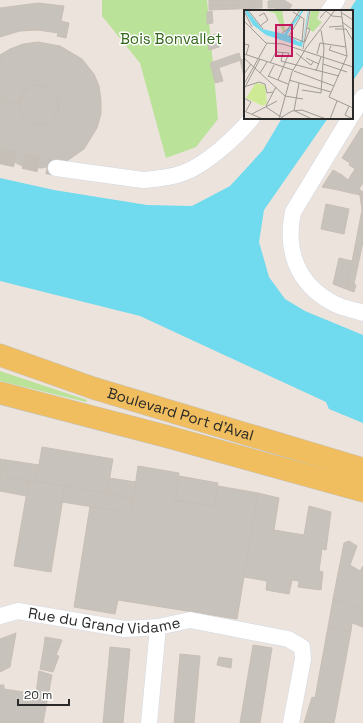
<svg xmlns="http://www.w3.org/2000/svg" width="363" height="723" viewBox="0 0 363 723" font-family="'Space Grotesk',sans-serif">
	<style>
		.green { fill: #bae299 }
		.water { fill: #70daee }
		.building { fill: #c7c2bb; stroke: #c8bfb6 }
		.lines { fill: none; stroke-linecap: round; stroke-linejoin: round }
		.street-tunnel { stroke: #c5bfb8; stroke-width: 16; stroke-dasharray: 16 8; stroke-linecap: butt }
		.street-casing { stroke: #d2d7e3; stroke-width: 17 }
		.primary-casing { stroke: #c3c3c3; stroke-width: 23 }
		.street { stroke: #fff; stroke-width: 16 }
		.primary { stroke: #f0be5e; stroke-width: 22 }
		.labels { text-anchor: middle; stroke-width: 3; stroke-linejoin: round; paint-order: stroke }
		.park-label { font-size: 15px; fill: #33671b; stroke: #fff }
		.street-label { font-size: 15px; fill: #2a2a2a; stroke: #fff }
		.inset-road { fill: none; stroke: #9e9a95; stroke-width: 1 }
		.view { fill: #c2185b; fill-opacity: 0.15; stroke: #c2185b; stroke-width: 2 }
		.inset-edge { fill: none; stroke: #2a2a2a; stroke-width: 2 }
	</style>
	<rect width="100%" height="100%" fill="#ece4dc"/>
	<g class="green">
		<path d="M102,0H207L218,119L196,147L166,158L140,63L102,16Z"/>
		<path d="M0,371L87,400L86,402L0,381Z"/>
	</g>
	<g class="water">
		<path d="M356,0H363V66L352,82V11H349Z"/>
		<path d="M282,118H328L264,210L259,242L269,277L285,299L305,311L363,335V423L329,409L326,402L140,316L0,281V178L54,190L147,205L192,206L230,186L263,150Z"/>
	</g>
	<g class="building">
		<path d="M209,0H262V3L209,6Z"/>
		<path d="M280,0H284L292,5L288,11H280L275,8Z"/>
		<path d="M280,0L275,8H268V1Z"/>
		<path d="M38,3L64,6L61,21L69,23L66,38L57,36L58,33L38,30L20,31L0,37V8Z"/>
		<path d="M262,3V8L235,9V5Z"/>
		<path d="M235,5V9L209,10V6Z"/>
		<path d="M212,11L213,23L207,24V12Z"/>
		<path d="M217,34L219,47L209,50L207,36Z"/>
		<path d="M38,42L60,46L82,59L94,74L99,86L101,100V114L97,128L84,149L64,163L42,168L24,167L0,155V101L19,103L20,112L24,118L38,125L50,121L57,111L58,103L53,91L46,87L37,85L26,90L0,60V55L10,49L23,44Z"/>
		<path d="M239,53L241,60L212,70L210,63Z"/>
		<path d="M245,59V76H244L240,60Z"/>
		<path d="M0,60L26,90L21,96L19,103L0,101Z"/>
		<path d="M219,68L223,81L215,83L212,70Z"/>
		<circle cx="39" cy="105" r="20"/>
		<path d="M361,128L363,129V174L349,165L350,163L342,158Z"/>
		<path d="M355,169L363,174V183L359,189L360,195L333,189L342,175L348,180Z"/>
		<path d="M333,170L342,175L333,189L322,187Z"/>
		<path d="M359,189L363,192V242L354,284L348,282L362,210Z"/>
		<path d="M326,204L349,209L344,234L321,229Z"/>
		<path d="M339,258L352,261L346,289L333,284Z"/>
		<path d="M348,282L356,285L354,292L346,289Z"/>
		<path d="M42,447L113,459L107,493L36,482Z"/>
		<path d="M0,459L6,460L7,477L29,480L26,496L0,491Z"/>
		<path d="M6,460L39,465L36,482L7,477Z"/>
		<path d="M138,466L179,473L175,500L214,506L218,486L258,493L237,619L118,600L115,614L74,607L90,506L131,513Z"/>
		<path d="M179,476L218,483L214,506L175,500Z"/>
		<path d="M109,478L136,482L133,498L107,493Z"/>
		<path d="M29,480L65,486L51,572L14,566Z"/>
		<path d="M65,486L133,498L131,513L62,502Z"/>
		<path d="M258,493L279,498L274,530L304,535L309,506L331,512L326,550L322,549L319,571L323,572L321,590L298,587L299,581L292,580L289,594L266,590L267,581L244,577Z"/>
		<path d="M349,541L357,546L350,565L360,571L363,566V609L333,599L344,543Z"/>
		<path d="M333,599L363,609V627L352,623L351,631L328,627Z"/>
		<path d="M328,627L351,631L334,723H304L312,697L315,698Z"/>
		<path d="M16,633L10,667L0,672V639Z"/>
		<path d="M45,637L62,640L59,648L44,646Z"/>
		<path d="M253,645L272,648L260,723H240Z"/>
		<path d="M44,646L59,648L56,655L59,656L53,672L40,669Z"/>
		<path d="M110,647L130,649L123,723H103Z"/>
		<path d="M180,654L200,656L194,723H174Z"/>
		<path d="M219,657L232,659L231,668L217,665Z"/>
		<path d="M39,671L52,675L43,723H0V685H4V689L36,694Z"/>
	</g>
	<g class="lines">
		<path class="street-tunnel" d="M0,156L56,168"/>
		<defs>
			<g id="street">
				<path d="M329,11L337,0"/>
				<path d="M352,115L363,97"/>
				<path d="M350,118L293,212C285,250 297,284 333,303C342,308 354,310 363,313"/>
				<path d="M56,168L143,180C156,179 170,178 183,173C206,165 236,137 252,118"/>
				<path id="s1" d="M0,616L18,611L125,629L158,627L190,620L288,639L302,647L303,659L291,723"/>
				<path d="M149,723L158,627"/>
			</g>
			<g id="primary">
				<path id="s2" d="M0,355L93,388L363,469"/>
				<path d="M0,393L165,436L363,491"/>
			</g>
		</defs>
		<use href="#street" class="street-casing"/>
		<use href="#primary" class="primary-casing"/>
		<use href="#street" class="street"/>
		<use href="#primary" class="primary"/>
	</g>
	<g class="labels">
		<g class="park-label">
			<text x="171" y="44">Bois Bonvallet</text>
		</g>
		<g class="street-label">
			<text dy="5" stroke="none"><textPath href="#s2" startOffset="190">Boulevard Port d'Aval</textPath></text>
			<text dy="5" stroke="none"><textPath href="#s1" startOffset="106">Rue du Grand Vidame</textPath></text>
		</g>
	</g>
	<g transform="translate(244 10)">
		<rect width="109" height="109" fill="#ece4dc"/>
		<path d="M20,0H38L41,20L39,22L31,3ZM67,0H76L73,9L78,12L69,22L64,18Z" fill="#bae299"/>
		<path d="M12,73L21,75L23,93L19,96L2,88Z" fill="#cfea95"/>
		<path d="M0,0H3L18,19L40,24L58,0H60L43,25L55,32L59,30L64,0H65L58,37L22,25L9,15Z" fill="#70daee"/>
		<path class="inset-road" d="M4,0L19,19M97,0L103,46L85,87L109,98M0,1L8,17M49,2L60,9L58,31M98,3L109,10M15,6L20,3L24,10L16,16M57,6L45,26L60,32M76,8L82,1L88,6L98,7M0,11L22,33L39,34L109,57M98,12L109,20M85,17L99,16M91,19H102L109,31M38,23L44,19L56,0M61,32L66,19L63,18M0,34L5,35L2,45M87,36L85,40L103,46M59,39L66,0M39,42L37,51L95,66M52,43L67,55L69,52M0,44L49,60M73,44L76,33L102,37M0,48L41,86L59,89M62,48L75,54M26,53L32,42L45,43L34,70M79,54L103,62M50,61L90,76M72,61L77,47M16,63L23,52M0,64L7,54M24,66L44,74M24,67L30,55M45,70L87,82M0,74L23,33M0,77L15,72L21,74L23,83L29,82M0,79L16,49M58,80L77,83L80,38L77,20M0,88L7,92L2,101M22,96L32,77M105,96L101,105L109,109M22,97L40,109M0,101L19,109M50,101L55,73M51,101L68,109M8,104L33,91M38,107L48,101L58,100L82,109M35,109L48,62L62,38L91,0M86,109L93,91"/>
		<path class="view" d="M32,15H48V46H32Z"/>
		<rect width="109" height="109" class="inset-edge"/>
	</g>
	<path d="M18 699v6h51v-6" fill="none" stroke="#2a2a2a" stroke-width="2"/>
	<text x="24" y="699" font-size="12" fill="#2a2a2a" stroke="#ffffff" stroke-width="3" paint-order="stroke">20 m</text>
</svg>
